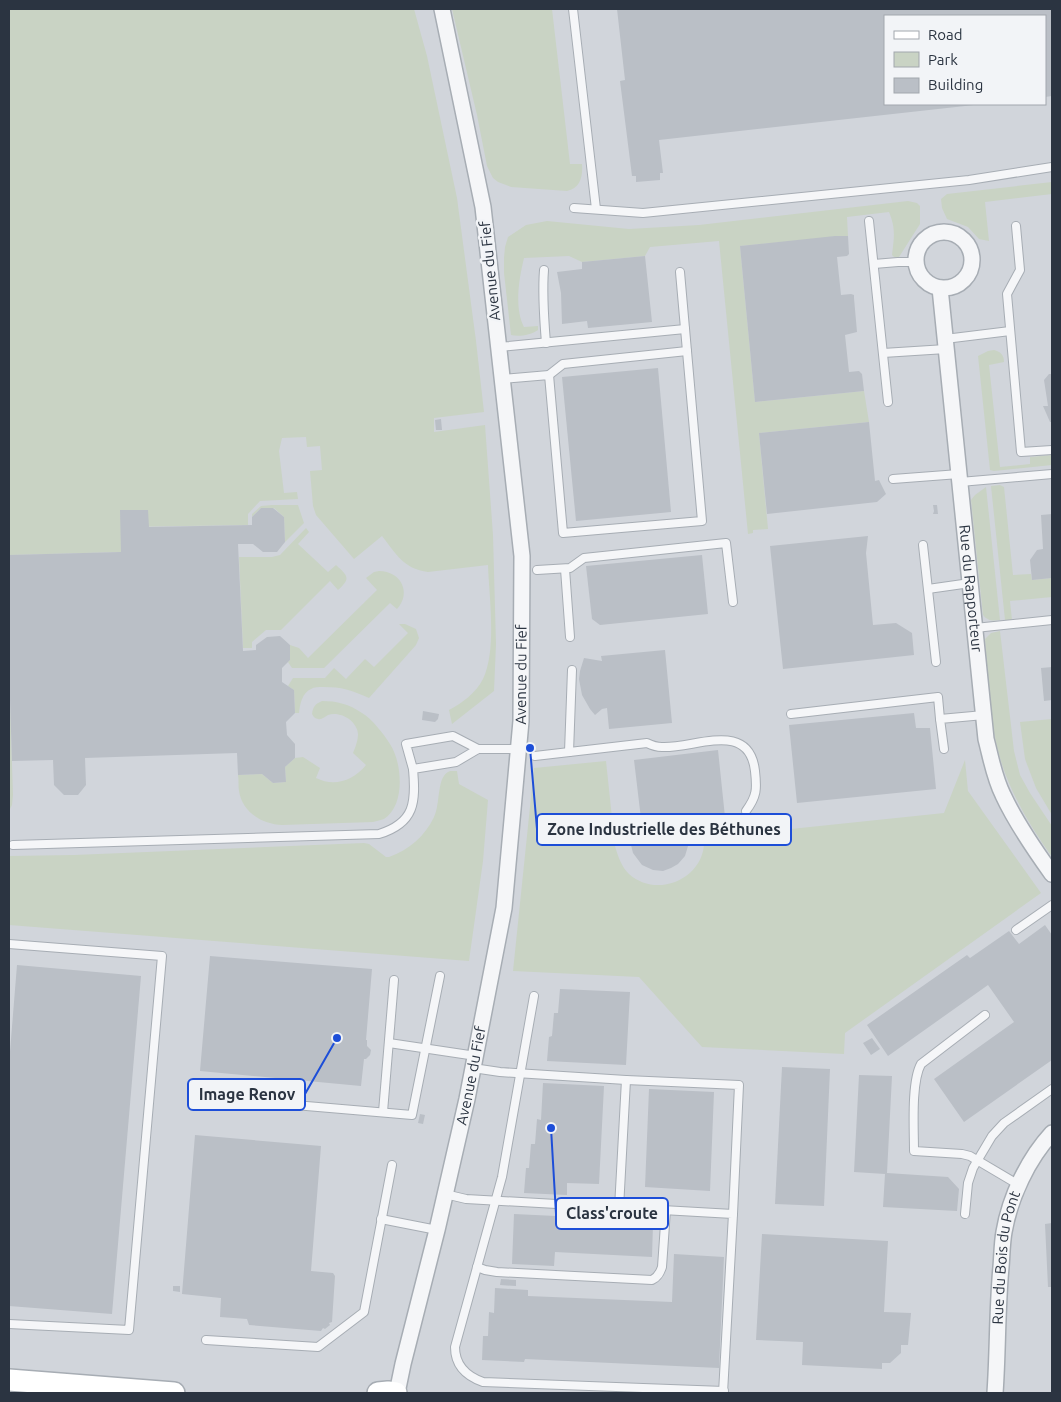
<svg xmlns="http://www.w3.org/2000/svg" width="1061" height="1402" viewBox="0 0 1061 1402" font-family="Ubuntu,sans-serif">
	<style>
		.built { fill: #d1d5db; fill-rule: evenodd }
		.green { fill: #c9d3c4 }
		.building { fill: #babfc6 }
		.lines { fill: none; stroke-linecap: round; stroke-linejoin: round }
		.lane-casing { stroke: #a7adb4; stroke-width: 10 }
		.street-casing { stroke: #a7adb4; stroke-width: 18 }
		.secondary-casing { stroke: #a7adb4; stroke-width: 24 }
		.lane { stroke: #f5f6f8; stroke-width: 8 }
		.street { stroke: #f5f6f8; stroke-width: 15 }
		.secondary { stroke: #fff; stroke-width: 21 }
		.labels { text-anchor: middle; stroke-width: 5; stroke-linejoin: round; paint-order: stroke }
		.street-label { font-size: 15px; fill: #2b3441; stroke: #f2f4f7 }
		.leader { fill: none; stroke: #1d4ed8; stroke-width: 2 }
		.callout-dot { fill: #1d4ed8; stroke: #f2f4f7; stroke-width: 2 }
		.callout { fill: #f2f4f7; stroke: #1d4ed8; stroke-width: 2 }
		.callout-label { font-size: 16px; text-anchor: middle; font-weight: bold; fill: #2b3441 }
	</style>
	<rect width="100%" height="100%" fill="#e2e6ea"/>
	<path class="built" d="M9,9H1052V1393H9ZM885,16H1045V104H885Z"/>
	<g class="green">
		<path d="M9,9H414L427,56L457,198L476,341L484,412L434,418V432L485,425L493,535L496,644L494,691L452,724L449,710C462,703 476,693 483,679C497,649 489,597 488,565L428,572C404,569 396,554 382,536L354,559L316,515L313,506L310,471L322,470L320,446L307,447L306,437L282,438L279,451L284,493L297,492L298,499L260,501L248,514V525L121,527V552L9,555Z"/>
		<path d="M452,9H552L570,164H582C583,177 580,188 567,191L511,187L498,182L493,178L487,166L477,115Z"/>
		<path d="M1052,182V194L985,202L989,241L979,239L968,227L947,219L942,208L941,199L947,194Z"/>
		<path d="M908,201L917,203L920,206V224L899,257H894L892,255C894,238 896,229 889,212L847,217L848,236L740,246L755,402L864,391L869,422L759,433L768,529L753,530V533L748,534L719,241L650,247L645,256L582,262L569,256L524,258C519,279 514,307 524,327L538,326V330C531,335 519,337 511,335L504,273V258L505,247L508,237L526,225L547,221L629,229L699,225Z"/>
		<path d="M994,350C1001,352 1004,355 1004,362L989,365L1000,467L1030,464V457L1052,455V465L994,471L990,470L978,356L988,351Z"/>
		<path d="M1000,485L1004,487L1013,575L1031,574L1032,580L1052,578V597L1010,601L1012,620H1005L991,486Z"/>
		<path d="M986,487L1000,620C992,621 988,621 983,615L971,500L975,495Z"/>
		<path d="M272,505H298L304,523L285,542L284,517L274,508H261L252,517V514L261,506Z"/>
		<path d="M306,528L309,532L298,544L328,572L336,565C348,576 351,578 338,590L330,581L281,630H266L252,642V648H243L239,557H272L280,555Z"/>
		<path d="M379,571C401,571 412,593 397,609L390,603L324,668H292L288,662L290,660V645L299,648L308,658L377,590L366,578L374,572Z"/>
		<path d="M399,624H405L416,629L419,638L416,645L369,698C351,690 342,687 323,687C319,687 314,687 311,689C302,693 300,704 299,713H295L294,690L288,686L293,678H325L334,668L346,679L365,659L374,667L408,633Z"/>
		<path d="M1000,631L1014,751L1020,775L1030,793L1052,826V857C1028,823 1007,788 997,747C989,714 988,674 985,639L991,633Z"/>
		<path d="M9,670L13,795L12,805L9,811Z"/>
		<path d="M322,701C337,701 349,704 362,713C372,719 383,733 390,744C402,762 406,805 384,819C381,820 377,821 373,822L282,825C262,824 242,812 239,791C238,786 239,780 238,775L262,774L273,783L286,782L285,767L295,758L303,757L320,768L316,778C334,787 353,781 366,765L353,753C355,748 358,741 358,734C357,721 341,711 328,715C324,717 322,720 318,719C314,718 314,717 312,714C313,707 315,704 322,701Z"/>
		<path d="M1052,719V815L1036,788L1025,759L1020,722Z"/>
		<path d="M965,760L968,791L1041,893L845,1033L844,1054L702,1047L639,977L513,971L534,768L606,761L615,846C618,856 621,866 629,874C658,900 707,877 704,838L944,813Z"/>
		<path d="M450,771H457L459,784L488,800L483,861L469,961L9,925V856L74,855L364,843L369,844L386,857H389C409,850 425,836 434,817C441,803 436,776 450,771Z"/>
	</g>
	<g class="building">
		<path d="M617,9H1052V96L1045,97V16H885V104H974V105L659,140L663,173H660V180L636,182V176H632L620,81L625,80Z"/>
		<path d="M835,236H848L849,254L847,256L837,257L841,295L851,294L854,295V298L857,332L845,335L849,372L859,371L862,374L864,391L755,402L740,246Z"/>
		<path d="M645,256L652,322L588,328L587,321L562,324L561,293L557,272L582,269V262Z"/>
		<path d="M658,368L671,512L576,521L562,377Z"/>
		<path d="M1049,374H1052V422H1050L1043,406H1048L1044,380Z"/>
		<path d="M441,419L442,430H436L435,420Z"/>
		<path d="M869,422L875,481L879,480L886,494L877,502L767,514L759,433Z"/>
		<path d="M933,505H937L938,514H933L934,511Z"/>
		<path d="M261,508H273L284,517L285,542L277,552H263L253,544H238L243,651L256,650V645L267,637L280,636L290,645V660L282,668V682L294,690L295,713L286,722L287,735L295,744V758L285,767L286,782L273,783L262,774L238,775L237,753L85,758L86,785L78,795H64L54,785L53,760L12,761L9,670V555L121,552L120,510H148L149,527L252,525V517Z"/>
		<path d="M1052,514V578L1032,580L1030,560L1037,550L1043,549L1041,515Z"/>
		<path d="M868,536L866,553L873,625L896,623L912,633L914,655L783,669L770,546Z"/>
		<path d="M702,555L708,614L600,625L592,619L586,566Z"/>
		<path d="M665,650L672,723L609,729L607,708L602,709L595,715L590,709L582,695L579,679L580,671L584,658L602,661L601,656Z"/>
		<path d="M1052,667V700L1044,701L1041,668Z"/>
		<path d="M423,711L439,714L438,719L435,722L422,720Z"/>
		<path d="M914,713L916,728H930L936,789L797,803L789,725Z"/>
		<path d="M718,750L725,817L675,823L671,829L676,840L687,839L688,846L685,856L678,864L671,868L663,871L653,870L642,865L633,853L631,845L644,843V838L647,832L642,827L634,760Z"/>
		<path d="M1045,925L1052,935V1060L964,1122L934,1079L1014,1022L988,985L888,1056L867,1025L967,955L970,958L1009,931L1019,944Z"/>
		<path d="M210,956L372,969L366,1040H367V1046L371,1050L370,1055L366,1059H364L361,1086L200,1071Z"/>
		<path d="M17,965L141,976L112,1314L9,1306V1064Z"/>
		<path d="M560,989L630,992L626,1065L547,1061L549,1037L552,1036L554,1013H558Z"/>
		<path d="M872,1038L880,1049L871,1055L863,1043Z"/>
		<path d="M782,1067L830,1069L824,1206L775,1204Z"/>
		<path d="M859,1075L892,1076L887,1173L948,1177L959,1189L957,1211L883,1207L885,1174L854,1172Z"/>
		<path d="M543,1083L604,1086L599,1184L567,1183V1195L524,1193L526,1168H529L531,1144H535L537,1119L541,1120Z"/>
		<path d="M649,1089L714,1092L710,1191L645,1187Z"/>
		<path d="M420,1114L425,1115L423,1124L418,1123Z"/>
		<path d="M195,1135L321,1146L311,1271L333,1273L335,1276L332,1322L329,1323L330,1325L325,1329L323,1328L321,1331L249,1325L247,1319L220,1317L221,1298L182,1294Z"/>
		<path d="M514,1214L556,1216V1220L653,1224L652,1257L555,1252L554,1266L512,1264Z"/>
		<path d="M1052,1223V1287H1048L1045,1224Z"/>
		<path d="M762,1234L888,1241L884,1312L911,1313L908,1345H901V1353L890,1363H882V1369L802,1365L803,1342L756,1340Z"/>
		<path d="M674,1254L724,1257L719,1368L525,1359L524,1362L482,1360L483,1336H488L489,1312L494,1313L495,1288L528,1290V1296L672,1302Z"/>
		<path d="M501,1279L516,1280V1286L500,1285Z"/>
		<path d="M173,1286H180V1292L173,1291Z"/>
	</g>
	<g class="lines">
		<defs>
			<g id="lane">
				<path d="M573,9L596,209"/>
				<path d="M574,208L643,213L969,180L1052,167"/>
				<path d="M869,221L888,402"/>
				<path d="M1016,226L1020,270L1007,294L1021,452L1052,450"/>
				<path d="M874,264L898,262H915"/>
				<path d="M544,270C542,295 544,318 546,343"/>
				<path d="M945,339L1010,331"/>
				<path d="M499,347L685,329"/>
				<path d="M883,353L946,349"/>
				<path d="M549,375L563,364L687,351"/>
				<path d="M502,379L549,375L563,533L702,521L680,272"/>
				<path d="M893,479L959,474"/>
				<path d="M960,482L1052,474"/>
				<path d="M923,545L936,662"/>
				<path d="M565,569L570,637"/>
				<path d="M537,570L570,568L584,558L726,543L733,602"/>
				<path d="M928,589L970,583"/>
				<path d="M975,628L1052,620"/>
				<path d="M791,714L938,697L940,719"/>
				<path d="M944,749L940,719L984,715"/>
				<path d="M569,752L572,670"/>
				<path d="M535,756L647,743C651,745 657,747 662,747C694,749 749,719 755,771C757,789 757,796 746,811"/>
				<path d="M413,769L406,744L453,736L478,749"/>
				<path d="M13,845L379,834C415,823 416,802 413,769L456,762L478,749H518"/>
				<path d="M1016,930L1052,905"/>
				<path d="M9,944L162,956L129,1330L9,1324"/>
				<path d="M534,996L502,1177L455,1347C455,1365 466,1376 483,1382L724,1391"/>
				<path d="M985,1015L921,1064C911,1082 914,1129 914,1151L962,1154L970,1156L1019,1185"/>
				<path d="M389,1043L476,1056"/>
				<path d="M473,1068L500,1072L626,1080L619,1208"/>
				<path d="M626,1080L739,1085L733,1214"/>
				<path d="M283,1104L412,1115L440,976"/>
				<path d="M383,1112L394,980"/>
				<path d="M445,1194L466,1199L733,1214L723,1393"/>
				<path d="M965,1214L968,1183L973,1168L992,1136L1004,1123L1052,1089"/>
				<path d="M381,1219L437,1230"/>
				<path d="M477,1267L485,1270L497,1272L652,1280C658,1277 660,1273 662,1267L666,1210"/>
				<path d="M206,1340L318,1347L364,1312L392,1165"/>
			</g>
			<g id="street">
				<circle cx="944" cy="260" r="28"/>
				<path id="s1" d="M940,288L986,739C991,758 994,777 1003,795C1016,823 1034,849 1052,874"/>
				<path id="s2" d="M397,1393L403,1364L437,1230L467,1099L504,908L521,721L522,556L483,207L442,9"/>
				<path id="s3" d="M995,1393C998,1351 997,1309 1001,1267C1002,1255 1002,1243 1004,1232C1010,1197 1028,1159 1052,1133"/>
			</g>
			<g id="secondary">
				<path d="M9,1380L174,1393"/>
				<path d="M378,1393L388,1392L396,1393"/>
			</g>
		</defs>
		<use href="#lane" class="lane-casing"/>
		<use href="#street" class="street-casing"/>
		<use href="#secondary" class="secondary-casing"/>
		<use href="#lane" class="lane"/>
		<use href="#street" class="street"/>
		<use href="#secondary" class="secondary"/>
	</g>
	<g class="labels">
		<g class="street-label">
			<text transform="translate(490 271) rotate(-96)" y="5">Avenue du Fief</text>
			<text dy="5" stroke="none"><textPath href="#s1" startOffset="302">Rue du Rapporteur</textPath></text>
			<text dy="5" stroke="none"><textPath href="#s2" startOffset="731">Avenue du Fief</textPath></text>
			<text dy="5" stroke="none"><textPath href="#s2" startOffset="326">Avenue du Fief</textPath></text>
			<text dy="5" stroke="none"><textPath href="#s3" startOffset="136">Rue du Bois du Pont</textPath></text>
		</g>
	</g>
	<path class="leader" d="M530 748L537 829M337 1038L305 1094M551 1128L556 1214"/>
	<g class="callout-dot">
		<circle cx="530" cy="748" r="5"/>
		<circle cx="337" cy="1038" r="5"/>
		<circle cx="551" cy="1128" r="5"/>
	</g>
	<g class="callout">
		<rect x="537" y="814" width="254" height="31" rx="5"/>
		<rect x="188" y="1079" width="117" height="31" rx="5"/>
		<rect x="556" y="1198" width="112" height="31" rx="5"/>
	</g>
	<g class="callout-label">
		<text x="664" y="835">Zone Industrielle des Béthunes</text>
		<text x="247" y="1100">Image Renov</text>
		<text x="612" y="1219">Class'croute</text>
	</g>
	<rect width="1061" height="1402" fill="none" stroke="#2b3441" stroke-width="20"/>
	<rect x="884" y="15" width="162" height="90" fill="#f2f4f7" stroke="#a2a7ae"/>
	<rect x="894" y="31" width="25" height="8" fill="#ffffff" stroke="#a2a7ae"/>
	<text x="928" y="40" font-size="15" fill="#2b3441">Road</text>
	<rect x="894" y="52" width="25" height="15" fill="#c9d3c4" stroke="#a2a7ae"/>
	<text x="928" y="65" font-size="15" fill="#2b3441">Park</text>
	<rect x="894" y="78" width="25" height="15" fill="#babfc6" stroke="#a2a7ae"/>
	<text x="928" y="90" font-size="15" fill="#2b3441">Building</text>
</svg>
